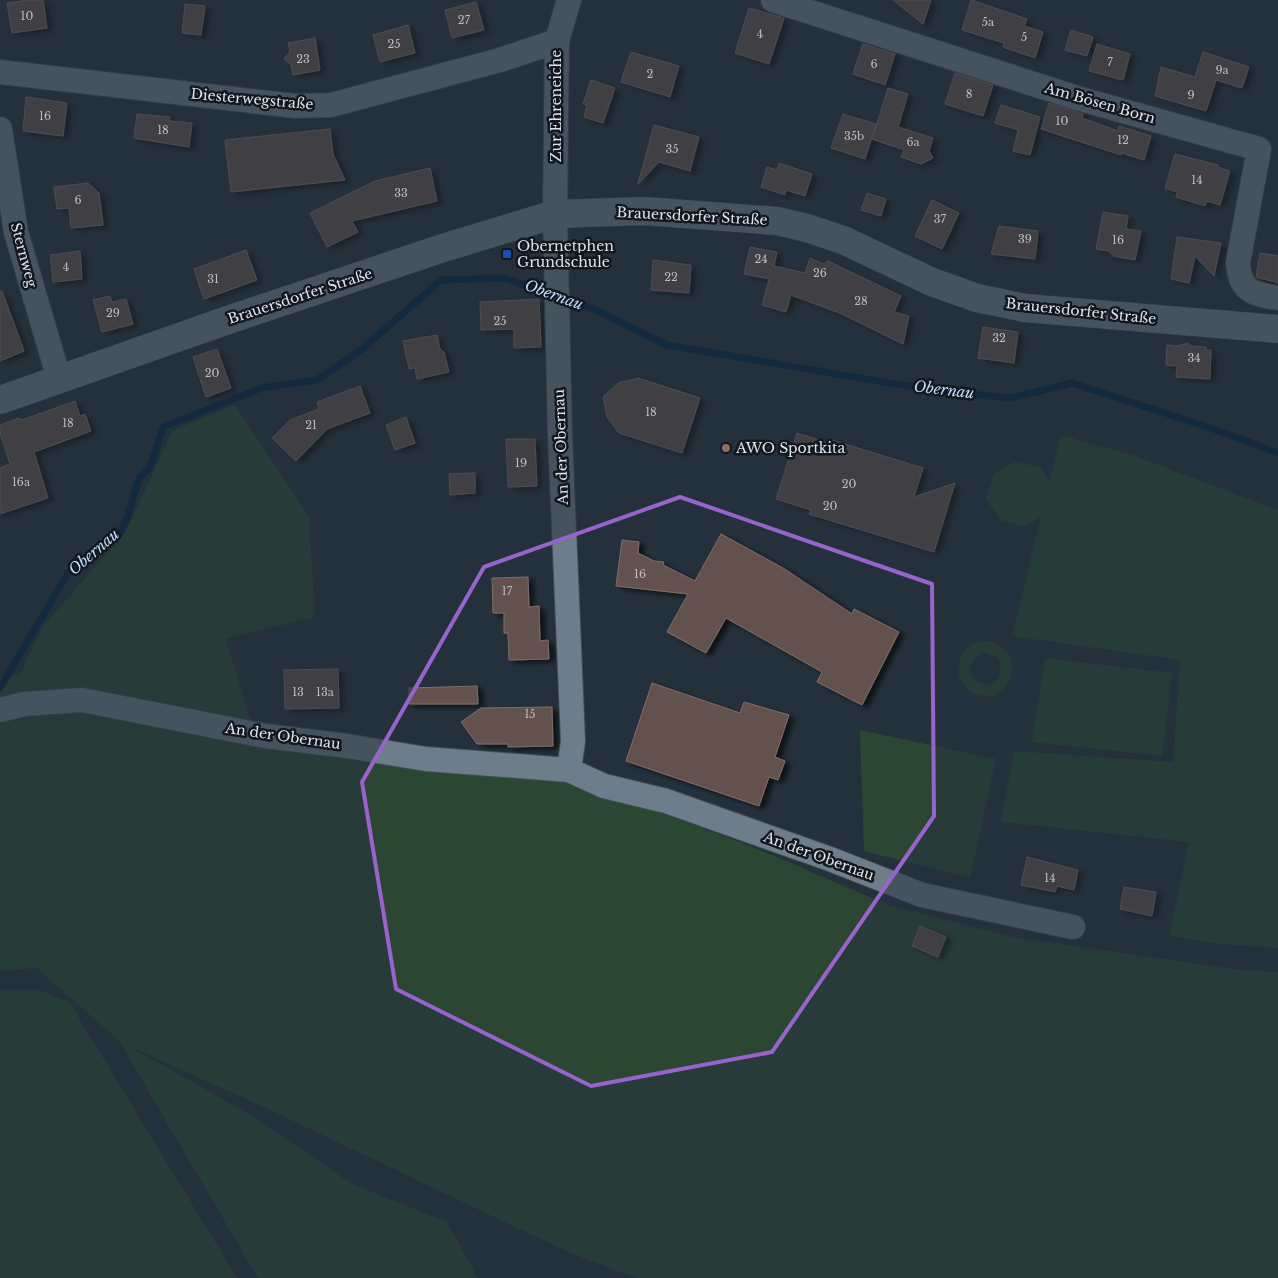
<svg xmlns="http://www.w3.org/2000/svg" width="1278" height="1278" viewBox="0 0 1278 1278" font-family="'Libre Baskerville',serif">
	<style>
		.green { fill: #2b4733; fill-rule: evenodd }
		.lines { fill: none; stroke-linecap: round; stroke-linejoin: round }
		.stream { stroke: #01213e; stroke-width: 7 }
		.building { fill: #64514e; stroke: #816c69; filter: url(#shadow) }
		.minor-casing { stroke: #434e57; stroke-width: 26 }
		.tertiary-casing { stroke: #434e57; stroke-width: 29 }
		.minor { stroke: #6e7d8a; stroke-width: 24 }
		.tertiary { stroke: #6e7d8a; stroke-width: 28 }
		.marked { fill: none; stroke: #9863cc; stroke-width: 4; stroke-linejoin: round }
		.transit-dot { fill: #1a4fb4; stroke: #12181d; stroke-width: 2 }
		.education-dot { fill: #8d6e63; stroke: #12181d; stroke-width: 2 }
		.labels { text-anchor: middle; stroke-width: 5; stroke-linejoin: round; paint-order: stroke }
		.number-label { font-size: 11px; fill: #bebfc4 }
		.street-label { font-size: 14px; fill: #dce4ec; stroke: #12181d }
		.poi-label { font-size: 14px; fill: #dce4ec; stroke: #12181d; text-anchor: start }
		.water-label { font-size: 15px; font-style: italic; fill: #bcdcfe; stroke: #12181d }
	</style>
	<defs>
		<filter id="shadow"><feDropShadow dx="5.5" dy="3" stdDeviation="2.5" flood-color="#0009"/></filter>
	</defs>
	<rect width="100%" height="100%" fill="#24313c"/>
	<g class="green">
		<path d="M235,405L309,516L315,617L226,639L252,725L560,775L753,847L888,905L1012,937L1240,970L1278,972V1278H636L570,1253L268,1109L127,1045L256,1118L352,1184L447,1222L478,1278H258L119,1041L37,968L0,971V678L20,675L43,626L126,532L172,431Z"/>
		<path d="M1061,435L1135,456L1278,510V948L1221,944L1169,936L1189,842L1001,822L1014,751L1173,762L1180,660L1012,636L1041,517L1024,526L1000,520L986,499L994,473L1015,462L1041,467L1049,482Z"/>
		<path d="M980,641C1017,640 1025,682 991,697L972,694L959,679C956,661 962,648 980,641ZM983,652L998,658L1001,669L998,679L988,685L973,680L969,669L974,658Z"/>
		<path d="M1045,658L1172,673L1162,756L1032,742Z"/>
		<path d="M860,730L996,759L970,878L864,851Z"/>
		<path d="M0,990H39L69,1002L237,1278H0Z"/>
	</g>
	<g class="lines">
		<path class="stream" d="M0,688L68,573L79,561L119,534L127,519L139,478L150,468L163,427L261,388L317,380L361,350L441,280L505,278L596,310L667,345L931,390L1010,398L1072,383L1208,427L1278,453"/>
	</g>
	<g class="building">
		<path d="M29,0H43L47,28L12,33L7,3Z"/>
		<path d="M893,0H931L923,24Z"/>
		<path d="M971,0L1027,19L1024,26L1043,32L1035,58L1003,47L1004,43L962,30Z"/>
		<path d="M476,2L484,30L452,38L445,10Z"/>
		<path d="M185,4L205,6L201,35L182,33Z"/>
		<path d="M749,8L784,18L769,64L735,53Z"/>
		<path d="M408,25L415,53L380,62L373,35Z"/>
		<path d="M1071,30L1093,37L1087,56L1065,50Z"/>
		<path d="M315,38L320,70L293,75L291,65L284,59L290,52L288,43Z"/>
		<path d="M863,44L895,54L885,85L853,74Z"/>
		<path d="M1097,44L1130,54L1123,80L1089,71Z"/>
		<path d="M631,52L679,66L670,97L621,82Z"/>
		<path d="M1203,52L1249,67L1242,88L1216,80L1206,111L1155,96L1161,67L1195,77Z"/>
		<path d="M955,73L993,85L983,116L945,104Z"/>
		<path d="M591,80L615,88L603,123L584,117L587,105L583,104Z"/>
		<path d="M888,88L908,94L898,127L933,138L929,151L933,158L921,164L901,157L904,150L872,139Z"/>
		<path d="M26,97L67,103L63,136L23,131Z"/>
		<path d="M1049,103L1083,114L1082,118L1118,131L1119,126L1151,136L1144,160L1121,153V155L1041,129Z"/>
		<path d="M1001,105L1040,117L1030,155L1013,151L1018,130L995,123Z"/>
		<path d="M137,114L170,117L169,121L192,123L189,147L134,138Z"/>
		<path d="M843,114L876,124L865,159L831,148Z"/>
		<path d="M654,125L699,137L690,171L659,162L638,184Z"/>
		<path d="M330,129L333,154L345,180L231,192L225,140Z"/>
		<path d="M1175,154L1218,165V167L1230,171L1220,205L1207,201L1205,206L1176,197L1177,192L1165,188Z"/>
		<path d="M779,163L812,174L805,196L786,190L785,195L761,187L767,167L777,170Z"/>
		<path d="M430,168L437,201L352,221L358,232L327,247L310,213L375,181Z"/>
		<path d="M88,183L99,193L103,225L71,228L69,208L57,209L54,187Z"/>
		<path d="M867,193L886,199L881,216L861,210Z"/>
		<path d="M932,200L959,213L942,249L915,236Z"/>
		<path d="M1103,212L1128,216L1126,229L1141,231L1135,260L1113,256L1109,251L1096,249Z"/>
		<path d="M999,226L1038,231L1035,259L991,254Z"/>
		<path d="M1177,237L1221,243L1214,276L1195,256L1189,283L1171,279Z"/>
		<path d="M750,247L777,252L774,266L805,273L810,258L824,264L828,261L901,296L894,312L909,316L903,344L842,314L791,295L786,312L762,305L769,279L744,274Z"/>
		<path d="M246,250L257,280L204,299L194,269Z"/>
		<path d="M80,251L82,279L53,282L50,255Z"/>
		<path d="M1260,253L1278,256V283L1256,277Z"/>
		<path d="M653,260L691,265L689,293L651,290Z"/>
		<path d="M0,291H2L24,351L0,361Z"/>
		<path d="M110,296L112,302L126,299L133,324L102,332L93,300Z"/>
		<path d="M539,299L541,347L514,348V329L481,330L480,302Z"/>
		<path d="M983,327L1018,332L1014,363L978,358Z"/>
		<path d="M437,335L440,349L444,352L449,372L417,379L415,368L409,369L403,341Z"/>
		<path d="M1188,343L1191,346L1206,347V350H1211L1210,379L1176,377L1177,366L1166,365L1167,345L1177,346Z"/>
		<path d="M217,349L231,388L206,397L193,357Z"/>
		<path d="M638,378L700,398L682,453L619,433L607,417L603,397L618,383Z"/>
		<path d="M360,386L370,413L327,429L296,461L272,438L290,420L319,409L317,402Z"/>
		<path d="M75,401L80,416L85,414L91,431L34,452L48,498L0,514V468L10,464L0,433V425L19,418L22,420Z"/>
		<path d="M406,417L415,443L395,450L386,425Z"/>
		<path d="M797,433L831,444L832,440L923,468L914,497L955,483L934,552L809,514L811,510L776,499Z"/>
		<path d="M506,439H535L537,486L508,487Z"/>
		<path d="M475,473V493L450,495L449,474Z"/>
		<path d="M721,534L783,568L852,614L854,609L899,632L862,705L817,682L822,672L726,618L706,653L667,632L688,594L616,586L622,540L639,542L638,553L654,561L664,562L663,565L695,581Z"/>
		<path d="M528,577L529,607L539,606L540,641L548,640L549,659L509,660L508,633H504V613H493L492,578Z"/>
		<path d="M338,669L339,708L285,709L284,670Z"/>
		<path d="M652,683L740,713L744,702L789,715L775,757L785,761L778,780L769,777L759,806L626,761Z"/>
		<path d="M477,686L478,704H409V688Z"/>
		<path d="M552,707L553,746L508,747V744H477L461,722L481,708Z"/>
		<path d="M1027,857L1078,870L1074,890L1057,886L1055,892L1021,885Z"/>
		<path d="M1124,887L1156,892L1152,916L1120,909Z"/>
		<path d="M920,926L946,937L938,957L912,946Z"/>
	</g>
	<g class="lines">
		<defs>
			<g id="minor">
				<path d="M773,0L1077,98L1259,149L1238,263C1240,291 1252,294 1278,298"/>
				<path d="M0,72L295,106L331,105L500,60L557,41"/>
				<path d="M0,129L16,232L59,379"/>
				<path d="M0,710L24,704L82,700L265,736L347,746L426,759L569,770L604,786L666,801L830,859L922,895L1073,927"/>
				<path d="M569,770L573,741L560,435L555,214L557,41L569,0"/>
			</g>
			<path id="tertiary" d="M0,400L225,321L443,248L555,214L644,211L777,221L807,228L843,240L932,282L977,298L1025,308L1278,329"/>
		</defs>
		<use href="#minor" class="minor-casing"/>
		<use href="#tertiary" class="tertiary-casing"/>
		<use href="#minor" class="minor"/>
		<use href="#tertiary" class="tertiary"/>
	</g>
	<path d="M0 0H1278V1278H0ZM680,497L932,584L934,816L772,1052L591,1086L396,989L362,782L484,567Z" fill="#24313c" fill-opacity=".55" fill-rule="evenodd"/>
	<path class="marked" d="M680,497L932,584L934,816L772,1052L591,1086L396,989L362,782L484,567Z"/>
	<rect class="transit-dot" x="502" y="249" width="10" height="10" rx="2.5"/>
	<circle class="education-dot" cx="726" cy="448" r="5"/>
	<g class="labels">
		<g class="number-label">
			<text x="27" y="20">10</text>
			<text x="464" y="24">27</text>
			<text x="988" y="26">5a</text>
			<text x="760" y="38">4</text>
			<text x="1024" y="41">5</text>
			<text x="394" y="48">25</text>
			<text x="303" y="63">23</text>
			<text x="1110" y="66">7</text>
			<text x="874" y="68">6</text>
			<text x="1222" y="74">9a</text>
			<text x="650" y="78">2</text>
			<text x="969" y="98">8</text>
			<text x="1191" y="99">9</text>
			<text x="45" y="120">16</text>
			<text x="1062" y="125">10</text>
			<text x="163" y="134">18</text>
			<text x="854" y="140">35b</text>
			<text x="1123" y="144">12</text>
			<text x="913" y="146">6a</text>
			<text x="672" y="153">35</text>
			<text x="1197" y="184">14</text>
			<text x="401" y="197">33</text>
			<text x="78" y="204">6</text>
			<text x="940" y="223">37</text>
			<text x="1025" y="243">39</text>
			<text x="1118" y="244">16</text>
			<text x="761" y="263">24</text>
			<text x="66" y="271">4</text>
			<text x="820" y="277">26</text>
			<text x="671" y="281">22</text>
			<text x="213" y="283">31</text>
			<text x="861" y="305">28</text>
			<text x="113" y="317">29</text>
			<text x="500" y="325">25</text>
			<text x="999" y="342">32</text>
			<text x="1194" y="362">34</text>
			<text x="212" y="377">20</text>
			<text x="651" y="416">18</text>
			<text x="68" y="427">18</text>
			<text x="311" y="429">21</text>
			<text x="521" y="467">19</text>
			<text x="21" y="486">16a</text>
			<text x="849" y="488">20</text>
			<text x="830" y="510">20</text>
			<text x="640" y="578">16</text>
			<text x="507" y="595">17</text>
			<text x="298" y="696">13</text>
			<text x="325" y="696">13a</text>
			<text x="530" y="718">15</text>
			<text x="1050" y="882">14</text>
		</g>
		<g class="street-label">
			<text transform="translate(252 99) rotate(5)" y="5">Diesterwegstraße</text>
			<text transform="translate(1100 103) rotate(16)" y="5">Am Bösen Born</text>
			<text transform="translate(556 106) rotate(-90)" y="5">Zur Ehreneiche</text>
			<text transform="translate(692 216) rotate(3)" y="5">Brauersdorfer Straße</text>
			<text transform="translate(24 255) rotate(75)" y="5">Sternweg</text>
			<text transform="translate(300 296) rotate(-18)" y="5">Brauersdorfer Straße</text>
			<text transform="translate(1081 311) rotate(6)" y="5">Brauersdorfer Straße</text>
			<text transform="translate(561 447) rotate(-92)" y="5">An der Obernau</text>
			<text transform="translate(283 736) rotate(8)" y="5">An der Obernau</text>
			<text transform="translate(819 856) rotate(20)" y="5">An der Obernau</text>
		</g>
		<g class="poi-label">
			<text x="517" y="251">Obernetphen<tspan x="517" dy="16">Grundschule</tspan></text>
			<text x="736" y="453">AWO Sportkita</text>
		</g>
		<g class="water-label">
			<text transform="translate(554 295) rotate(20)" y="5">Obernau</text>
			<text transform="translate(944 390) rotate(7)" y="5">Obernau</text>
			<text transform="translate(94 552) rotate(-41)" y="5">Obernau</text>
		</g>
	</g>
</svg>
